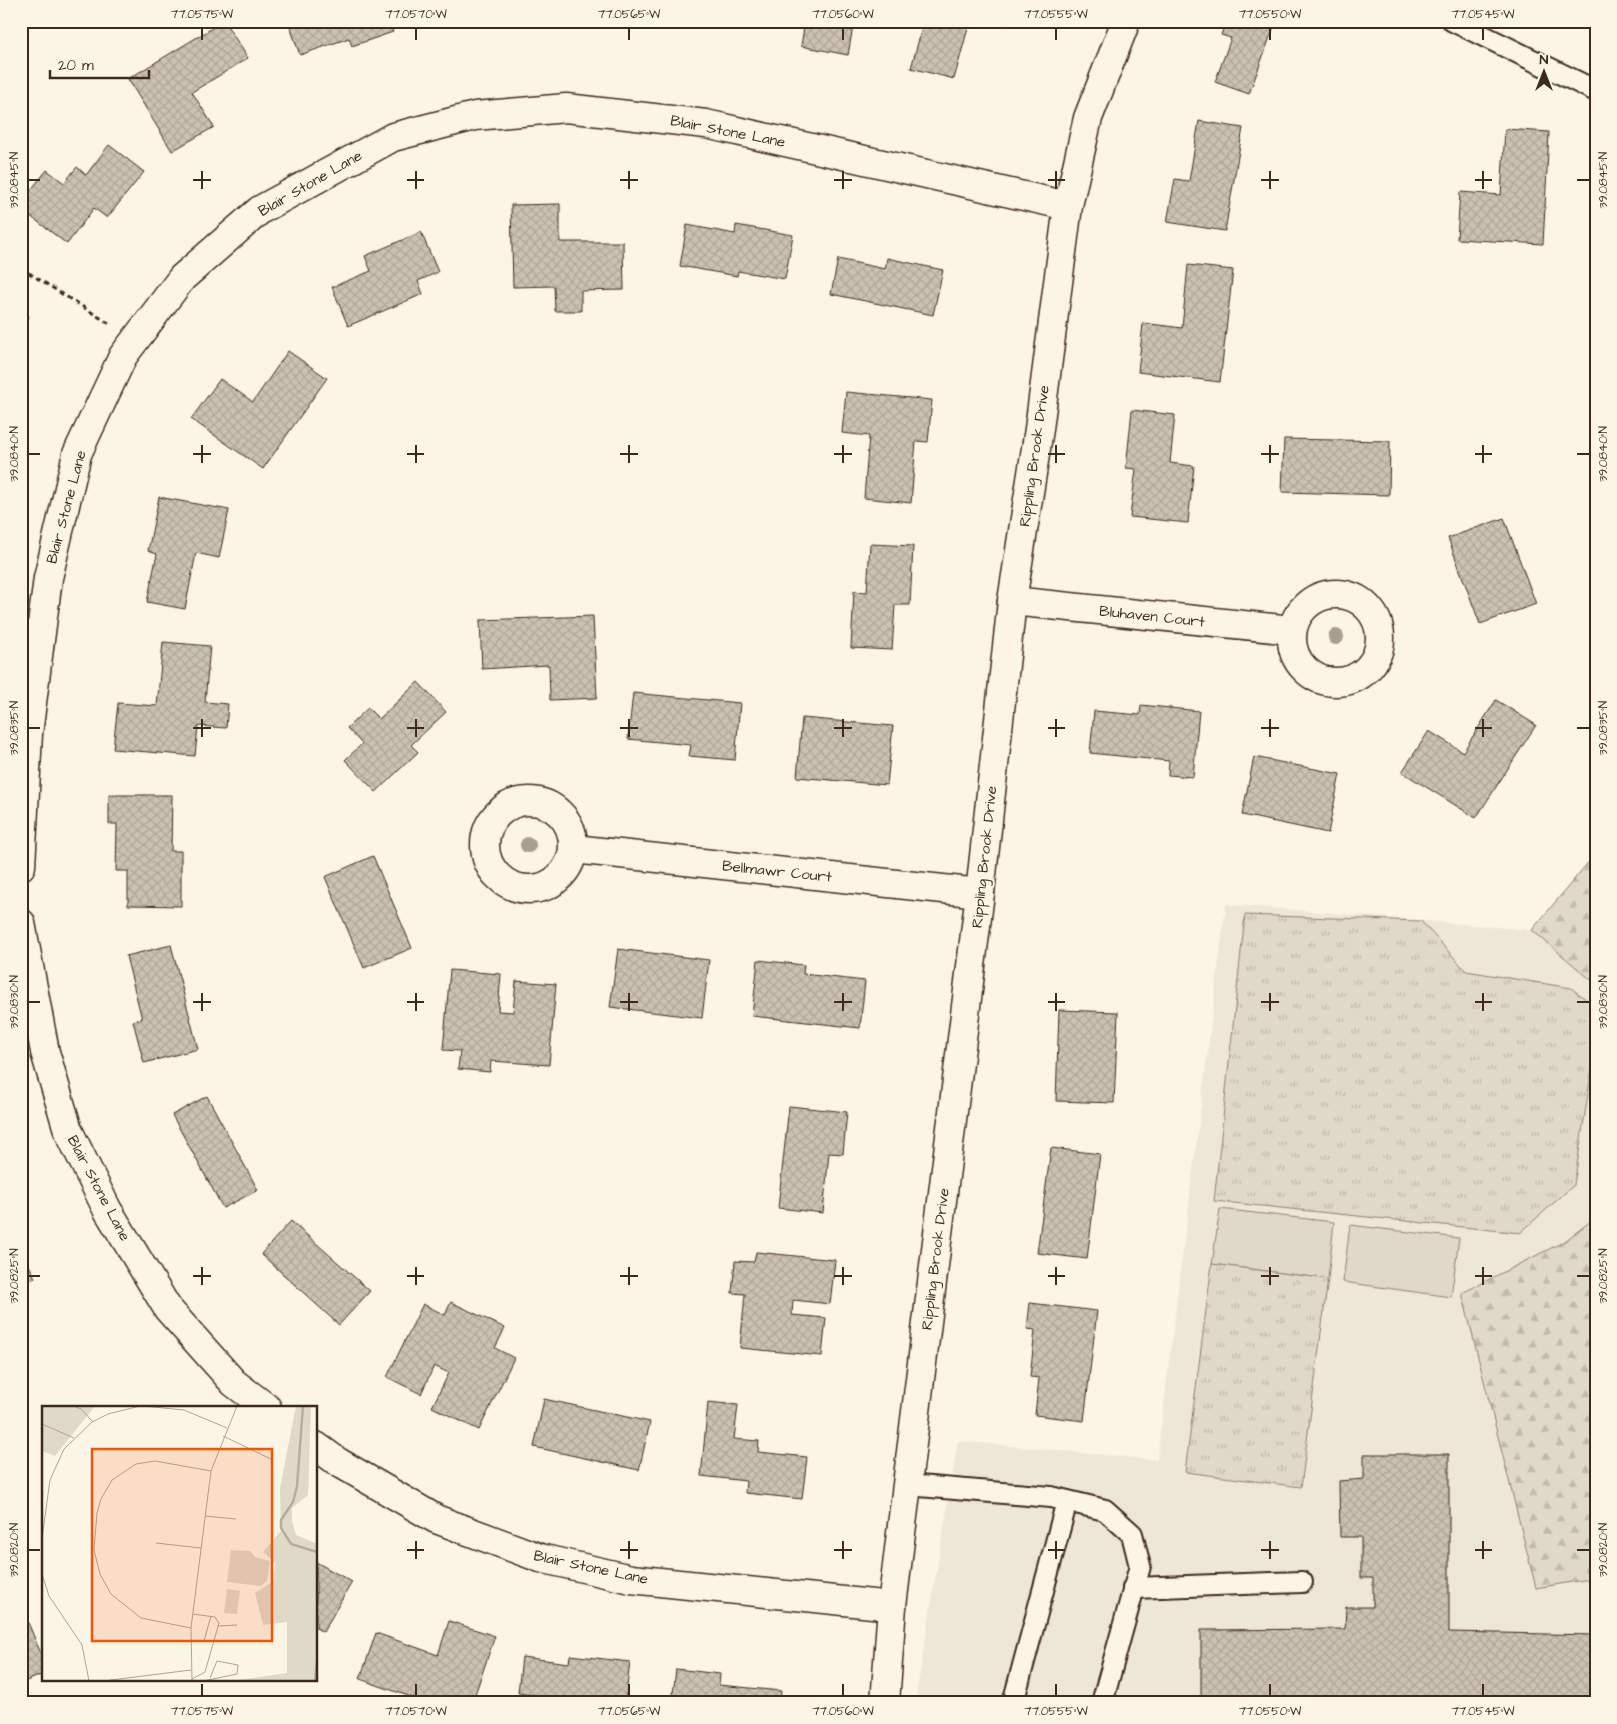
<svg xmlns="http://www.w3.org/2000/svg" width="1617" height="1724" viewBox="0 0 1617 1724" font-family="'Architects Daughter',sans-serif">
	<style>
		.built { fill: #eee6d6 }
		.grass { fill: #e0d8c8; stroke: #8e8173 }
		.forest { fill: url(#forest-firs); stroke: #8e8173 }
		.park { fill: url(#park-tufts); stroke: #8e8173 }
		.building { fill: url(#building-cross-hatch); stroke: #3b2a1e }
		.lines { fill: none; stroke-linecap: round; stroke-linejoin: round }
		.lane-casing { stroke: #3b2a1e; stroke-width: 24 }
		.street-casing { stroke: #3b2a1e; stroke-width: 31 }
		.secondary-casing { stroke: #3b2a1e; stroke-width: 31 }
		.path { stroke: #3b2a1e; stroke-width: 3; stroke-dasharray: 5 4; stroke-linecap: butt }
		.lane { stroke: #fcf5e5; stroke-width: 20 }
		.street { stroke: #fcf5e5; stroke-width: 28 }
		.secondary { stroke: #fcf5e5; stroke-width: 28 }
		.tree { fill: #a89e8f }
		.ticks { fill: none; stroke: #3b2a1e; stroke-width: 2 }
		.labels { text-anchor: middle; stroke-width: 4; stroke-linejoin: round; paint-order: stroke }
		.street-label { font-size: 15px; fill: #3b2a1e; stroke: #fcf5e5 }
		.inset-river { fill: none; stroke: #b7ad9e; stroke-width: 2.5 }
		.inset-road { fill: none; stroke: #afa495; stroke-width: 1 }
		.view { fill: #e8590c; fill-opacity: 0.15; stroke: #e8590c; stroke-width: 2.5 }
		.inset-edge { fill: none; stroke: #3b2a1e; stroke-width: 2.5 }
		.neatline { fill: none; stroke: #3b2a1e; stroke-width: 2 }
		.ticks-label { font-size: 12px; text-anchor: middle; fill: #3b2a1e }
	</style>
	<defs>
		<pattern id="forest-firs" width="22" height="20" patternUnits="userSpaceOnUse" patternTransform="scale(1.25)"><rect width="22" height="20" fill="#e0d8c8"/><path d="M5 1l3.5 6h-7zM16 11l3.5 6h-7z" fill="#c1baab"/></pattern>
		<pattern id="park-tufts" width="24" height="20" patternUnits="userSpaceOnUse" patternTransform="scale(1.25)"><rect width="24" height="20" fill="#e0d8c8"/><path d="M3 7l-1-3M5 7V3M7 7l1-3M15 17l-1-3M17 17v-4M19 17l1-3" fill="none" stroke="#c1baab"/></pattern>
		<pattern id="building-cross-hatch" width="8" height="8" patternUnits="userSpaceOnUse" patternTransform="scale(1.25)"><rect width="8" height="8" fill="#ccc2b3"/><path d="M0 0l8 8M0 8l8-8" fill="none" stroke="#b0a79a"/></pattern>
	</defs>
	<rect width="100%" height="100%" fill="#fcf5e5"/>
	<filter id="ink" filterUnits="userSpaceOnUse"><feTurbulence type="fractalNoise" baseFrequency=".02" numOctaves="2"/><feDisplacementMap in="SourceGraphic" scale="10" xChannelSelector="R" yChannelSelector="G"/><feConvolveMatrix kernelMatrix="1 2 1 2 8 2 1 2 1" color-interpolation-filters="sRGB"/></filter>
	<g filter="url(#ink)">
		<path class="built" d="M1226,904L1532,930L1596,953V1703H915L958,1441L1157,1460Z"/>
		<g class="grass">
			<path d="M1220,1209L1334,1222L1328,1279L1212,1264Z"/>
			<path d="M1350,1225L1459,1238L1451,1297L1343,1282Z"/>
		</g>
		<g class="forest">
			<path d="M1596,853V984L1532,930Z"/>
			<path d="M1596,1217V1578L1536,1588L1462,1293L1565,1241Z"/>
		</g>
		<g class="park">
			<path d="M1245,915L1421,921L1466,971L1571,988L1596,1007V1042L1574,1185L1520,1233L1214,1201Z"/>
			<path d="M1212,1264L1328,1279L1301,1487L1185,1472Z"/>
		</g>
		<g class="building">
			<path d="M224,21L248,58L192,92L214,127L172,151L128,79Z"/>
			<path d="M288,21H389L393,32L352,46L349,38L300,55Z"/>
			<path d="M805,21H854L848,55L801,46Z"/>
			<path d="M924,21H970L954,79L911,68Z"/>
			<path d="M993,21H1011L1010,26Z"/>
			<path d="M1226,21H1276L1249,94L1215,82L1231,38L1221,35Z"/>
			<path d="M1199,121L1243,128L1225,231L1167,222L1175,179L1189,181Z"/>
			<path d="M1505,129L1549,132L1543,244L1457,239L1460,192L1501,195Z"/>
			<path d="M109,145L144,172L107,218L94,208L67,244L21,209V202L47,170L64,183L77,167L86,175Z"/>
			<path d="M560,204V242H623L624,290L581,291V311H555L554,286L513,287L511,205Z"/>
			<path d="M687,225L735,234L736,225L793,235L785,279L738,271L737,276L680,266Z"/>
			<path d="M421,232L438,272L418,281L423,294L348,326L332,287L371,271L365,256Z"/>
			<path d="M887,258L943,270L933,315L831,294L838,259L885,269Z"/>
			<path d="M1188,265L1233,270L1220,382L1138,372L1143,323L1182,328Z"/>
			<path d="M21,313L29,316L21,334Z"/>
			<path d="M288,351L327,378L263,469L191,419L220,379L253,402Z"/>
			<path d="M846,392L932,400L928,442L916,441L911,503L864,498L869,436L842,433Z"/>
			<path d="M1132,410L1175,415L1170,463L1194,466L1188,523L1130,517L1136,469L1126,468Z"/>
			<path d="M1284,439L1390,441L1389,495L1282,492Z"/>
			<path d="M159,497L229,510L219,558L196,553L185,609L147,602L157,554L148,551Z"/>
			<path d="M1504,518L1536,604L1480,624L1448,538Z"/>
			<path d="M870,544L913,546L910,605H895L892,650L851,648L854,591L867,592Z"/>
			<path d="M593,616L597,698L550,700L549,665L482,669L480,620Z"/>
			<path d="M163,642L210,646L205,702L228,704L226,728L198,726L195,756L113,749L118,703L157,706Z"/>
			<path d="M418,682L446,712L411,745L418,752L376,792L345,760L362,744L347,728L368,708L379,719Z"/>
			<path d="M633,693L740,703L735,760L689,756L691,745L628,739Z"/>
			<path d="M1496,700L1536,725L1476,818L1402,772L1429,731L1463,752Z"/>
			<path d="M1141,705L1199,711L1193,777L1168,775L1169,761L1090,753L1094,711L1140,715Z"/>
			<path d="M802,718L893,726L887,785L797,777Z"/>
			<path d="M1254,757L1340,774L1328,833L1242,815Z"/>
			<path d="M109,795H172L171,851H181V906L128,905V871H116L117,824H109Z"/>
			<path d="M373,856L412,948L364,968L325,877Z"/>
			<path d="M171,945L198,1049L144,1063L133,1021L142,1019L126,956Z"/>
			<path d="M618,949L709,960L702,1018L610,1007Z"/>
			<path d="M758,960L804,965L803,974L865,981L860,1028L752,1016Z"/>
			<path d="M450,970L501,974L498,1011L513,1012L516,981L556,984L549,1065L491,1061L490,1072L458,1069L460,1051L443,1050Z"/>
			<path d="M1059,1010L1118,1012L1114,1103L1056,1101Z"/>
			<path d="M207,1096L258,1190L223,1208L172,1115Z"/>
			<path d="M789,1106L847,1112L843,1154L829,1153L823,1213L778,1208Z"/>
			<path d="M1051,1148L1100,1154L1087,1259L1037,1253Z"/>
			<path d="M291,1221L370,1291L339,1325L261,1254Z"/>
			<path d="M21,1248L35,1278L21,1284Z"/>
			<path d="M756,1252L835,1260L830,1304L793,1300L792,1315L826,1318L822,1356L740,1348L745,1294L732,1293L735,1261L754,1262Z"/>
			<path d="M451,1302L505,1328L495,1348L514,1358L479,1430L432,1407L449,1373L434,1366L421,1394L387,1377L423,1304L445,1315Z"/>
			<path d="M1030,1303L1097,1311L1084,1421L1035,1415L1039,1378L1030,1377L1035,1330L1027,1329Z"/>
			<path d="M544,1399L650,1422L639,1470L534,1447Z"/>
			<path d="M708,1402L738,1405L734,1439L759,1441L758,1452L807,1457L802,1499L745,1493L746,1481L701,1476Z"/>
			<path d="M1364,1454H1449V1632L1596,1635V1703H1201V1630L1345,1629L1346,1607H1373V1578H1361V1537H1340L1339,1481L1364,1479Z"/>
			<path d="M316,1562L352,1582L323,1632L316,1628Z"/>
			<path d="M27,1620L44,1661V1674L21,1683V1622Z"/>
			<path d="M449,1621L495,1636L472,1703H428L360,1679L376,1633L438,1655Z"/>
			<path d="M570,1655L630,1662L625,1703H597L518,1693L522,1657L569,1663Z"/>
			<path d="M676,1669L720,1674L719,1685L781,1691L780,1703H672Z"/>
		</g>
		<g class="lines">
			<defs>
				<g id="lane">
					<path d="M1453,21L1596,91"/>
					<path d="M907,1485L1051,1497L1105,1510L1132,1534L1140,1566L1102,1703"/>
					<path d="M1133,1588L1302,1582"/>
					<path d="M1013,1703L1067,1501"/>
				</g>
				<g id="street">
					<circle cx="1336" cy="638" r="44"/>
					<path d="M1012,601L1292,630"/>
					<circle cx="529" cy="845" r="44"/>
					<path d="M574,849L980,893"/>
					<path d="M21,866L28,734L48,578L77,454L123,356L182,278L260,210L393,137L475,116L566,108L706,124L1068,206"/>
					<path d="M21,923L45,1052L68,1130L107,1209L168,1309L234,1383L267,1408"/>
					<path d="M316,1446L338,1462L436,1519L540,1558L631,1579L892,1606"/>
				</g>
				<path id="secondary" d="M885,1703L892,1606L980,893L1012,601L1039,429L1068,206L1088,118L1126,21"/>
			</defs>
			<use href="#lane" class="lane-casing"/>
			<use href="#street" class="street-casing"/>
			<use href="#secondary" class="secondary-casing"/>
			<path class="path" d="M21,268L110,324"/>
			<use href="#lane" class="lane"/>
			<use href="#street" class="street"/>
			<use href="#secondary" class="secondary"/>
		</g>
		<g class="tree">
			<circle cx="1336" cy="637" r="8"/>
			<circle cx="528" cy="845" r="8"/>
		</g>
	</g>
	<path class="ticks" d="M202,28V40M416,28V40M629,28V40M843,28V40M1056,28V40M1270,28V40M1483,28V40M202,171V189M416,171V189M629,171V189M843,171V189M1056,171V189M1270,171V189M1483,171V189M28,180H40M193,180H211M407,180H424M620,180H638M834,180H852M1048,180H1065M1261,180H1279M1475,180H1492M1577,180H1590M202,445V463M416,445V463M629,445V463M843,445V463M1056,445V463M1270,445V463M1483,445V463M28,454H40M193,454H211M407,454H424M620,454H638M834,454H852M1048,454H1065M1261,454H1279M1475,454H1492M1577,454H1590M202,719V737M416,719V737M629,719V737M843,719V737M1056,719V737M1270,719V737M1483,719V737M28,728H40M193,728H211M407,728H424M620,728H638M834,728H852M1048,728H1065M1261,728H1279M1475,728H1492M1577,728H1590M202,993V1011M416,993V1011M629,993V1011M843,993V1011M1056,993V1011M1270,993V1011M1483,993V1011M28,1002H40M193,1002H211M407,1002H424M620,1002H638M834,1002H852M1048,1002H1065M1261,1002H1279M1475,1002H1492M1577,1002H1590M202,1267V1285M416,1267V1285M629,1267V1285M843,1267V1285M1056,1267V1285M1270,1267V1285M1483,1267V1285M28,1276H40M193,1276H211M407,1276H424M620,1276H638M834,1276H852M1048,1276H1065M1261,1276H1279M1475,1276H1492M1577,1276H1590M416,1541V1559M629,1541V1559M843,1541V1559M1056,1541V1559M1270,1541V1559M1483,1541V1559M28,1550H40M407,1550H424M620,1550H638M834,1550H852M1048,1550H1065M1261,1550H1279M1475,1550H1492M1577,1550H1590M202,1684V1696M416,1684V1696M629,1684V1696M843,1684V1696M1056,1684V1696M1270,1684V1696M1483,1684V1696"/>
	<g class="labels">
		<g class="street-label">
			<text transform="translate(728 131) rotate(11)" y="5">Blair Stone Lane</text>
			<text transform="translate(310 183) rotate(-30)" y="5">Blair Stone Lane</text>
			<text transform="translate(1034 456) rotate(-82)" y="5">Rippling Brook Drive</text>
			<text transform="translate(66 507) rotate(-75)" y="5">Blair Stone Lane</text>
			<text transform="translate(1152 616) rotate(6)" y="5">Bluhaven Court</text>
			<text transform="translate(984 857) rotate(-84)" y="5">Rippling Brook Drive</text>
			<text transform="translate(777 871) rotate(6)" y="5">Bellmawr Court</text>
			<text transform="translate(99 1188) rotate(62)" y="5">Blair Stone Lane</text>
			<text transform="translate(935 1259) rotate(-83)" y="5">Rippling Brook Drive</text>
			<text transform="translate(591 1567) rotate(12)" y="5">Blair Stone Lane</text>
		</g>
	</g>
	<g transform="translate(42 1406)">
		<rect width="275" height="275" fill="#fcf5e5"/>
		<path d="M0,0H53L13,50L0,45Z" fill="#e0d8c8"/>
		<path d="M254,0H269L266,89L250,102V115L254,129L275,138V275H189L245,267V216L221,219L213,187L232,175L238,161L221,146L239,125L238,82Z" fill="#e0d8c8"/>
		<path d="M0,22L14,27L8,46L0,44ZM189,144L208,145L213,151L228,155L225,175L219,180L185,176ZM234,151L275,160V275H249L267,211L228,208ZM185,183L198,185L195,208L182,207Z" fill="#e0d8c8"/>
		<path class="inset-river" d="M261,0L255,80L251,96L239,114V122L249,138L275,146M273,275L275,255"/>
		<path class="inset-road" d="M31,0L39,3L51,16M101,0L142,4L185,22M0,18L32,32M181,30L231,54M163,110L194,113M0,132L8,74L22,43L50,16L66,8L98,0M114,137L159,142M0,168L7,190L40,239L47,275M176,220L195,219M149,222L99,212L69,188L58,168L52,144L55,107L59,93L70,74L94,58L113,55L169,65M162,235L169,210M150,273L163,266L177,217L173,211L151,208M61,275L149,264M150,275L149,222L169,65L195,0M161,275L195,268L196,259L175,255L168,272"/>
		<path class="view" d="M50,43H230V235H50Z"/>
		<rect width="275" height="275" class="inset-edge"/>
	</g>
	<rect width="1617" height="1724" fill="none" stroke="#fcf5e5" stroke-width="55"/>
	<g transform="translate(1544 72)" stroke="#fcf5e5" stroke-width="4" paint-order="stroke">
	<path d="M0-4L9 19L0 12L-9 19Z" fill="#3b2a1e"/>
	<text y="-8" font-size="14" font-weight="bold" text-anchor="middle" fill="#3b2a1e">N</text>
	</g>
	<path d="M50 70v8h99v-8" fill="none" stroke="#3b2a1e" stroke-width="2.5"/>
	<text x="58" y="70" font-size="15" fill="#3b2a1e" stroke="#fcf5e5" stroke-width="4" paint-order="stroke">20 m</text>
	<rect x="28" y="28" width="1562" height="1668" class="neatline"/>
	<g class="ticks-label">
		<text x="202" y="18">77.0575°W</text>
		<text x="416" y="18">77.0570°W</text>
		<text x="629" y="18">77.0565°W</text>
		<text x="843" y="18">77.0560°W</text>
		<text x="1056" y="18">77.0555°W</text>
		<text x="1270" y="18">77.0550°W</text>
		<text x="1483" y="18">77.0545°W</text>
		<text transform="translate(14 180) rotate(-90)" y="4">39.0845°N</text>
		<text transform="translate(1603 180) rotate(-90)" y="4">39.0845°N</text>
		<text transform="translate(14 454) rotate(-90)" y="4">39.0840°N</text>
		<text transform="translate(1603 454) rotate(-90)" y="4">39.0840°N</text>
		<text transform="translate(14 728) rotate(-90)" y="4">39.0835°N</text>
		<text transform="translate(1603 728) rotate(-90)" y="4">39.0835°N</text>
		<text transform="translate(14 1002) rotate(-90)" y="4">39.0830°N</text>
		<text transform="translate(1603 1002) rotate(-90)" y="4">39.0830°N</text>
		<text transform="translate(14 1276) rotate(-90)" y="4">39.0825°N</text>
		<text transform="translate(1603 1276) rotate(-90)" y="4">39.0825°N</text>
		<text transform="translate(14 1550) rotate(-90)" y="4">39.0820°N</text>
		<text transform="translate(1603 1550) rotate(-90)" y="4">39.0820°N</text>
		<text x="202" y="1715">77.0575°W</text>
		<text x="416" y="1715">77.0570°W</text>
		<text x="629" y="1715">77.0565°W</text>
		<text x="843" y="1715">77.0560°W</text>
		<text x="1056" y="1715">77.0555°W</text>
		<text x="1270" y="1715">77.0550°W</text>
		<text x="1483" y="1715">77.0545°W</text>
	</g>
</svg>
